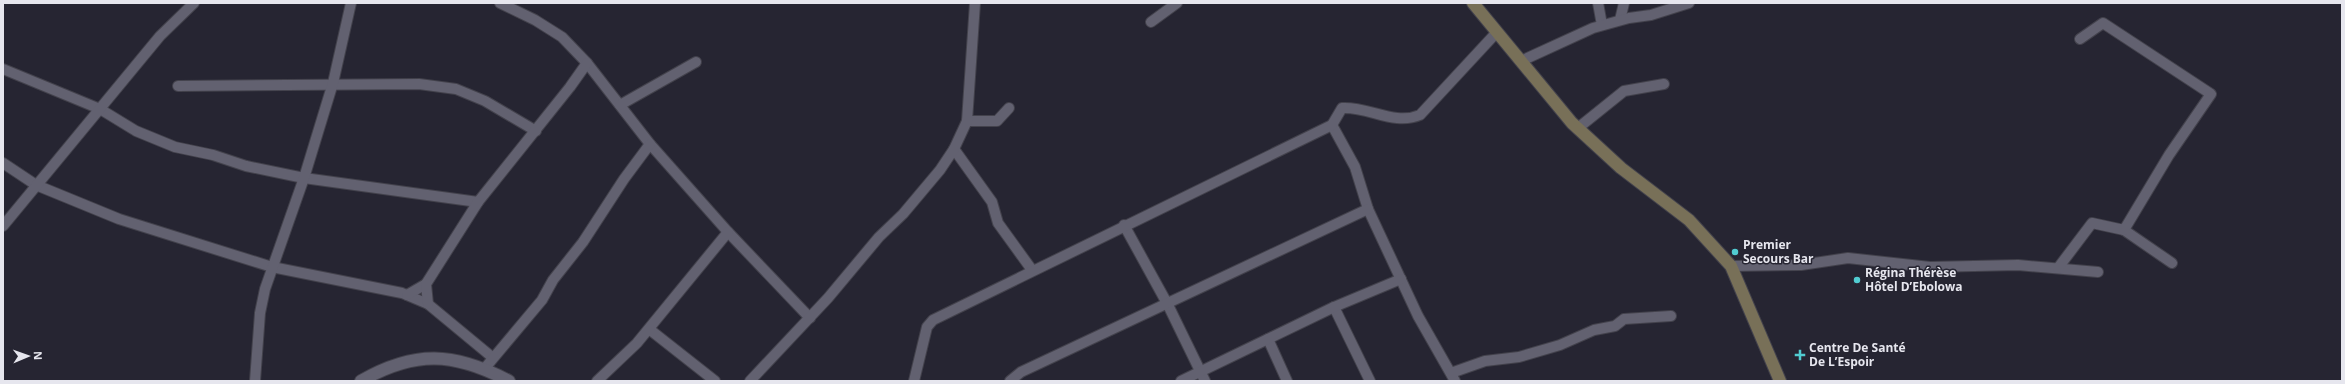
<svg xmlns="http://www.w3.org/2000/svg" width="2345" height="384" viewBox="0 0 2345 384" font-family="'Open Sans',sans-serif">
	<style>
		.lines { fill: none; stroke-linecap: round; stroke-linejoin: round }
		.minor-casing { stroke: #43424c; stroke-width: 12 }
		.tertiary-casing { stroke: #43424c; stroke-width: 14 }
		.secondary-casing { stroke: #43424c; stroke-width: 14 }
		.minor { stroke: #626170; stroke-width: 10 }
		.tertiary { stroke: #626170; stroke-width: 12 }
		.secondary { stroke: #787058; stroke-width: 12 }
		.poi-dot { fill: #51ccd1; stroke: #262532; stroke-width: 1.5 }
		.labels { text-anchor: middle; stroke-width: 3; stroke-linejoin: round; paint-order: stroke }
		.poi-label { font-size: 12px; font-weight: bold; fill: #e6e6ee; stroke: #262532; text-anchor: start }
	</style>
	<rect width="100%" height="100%" fill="#262532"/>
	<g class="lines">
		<defs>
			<g id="minor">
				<path d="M500,3L535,20L562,37L587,63L650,144L728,232L810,318"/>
				<path d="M1598,3L1602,25"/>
				<path d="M1620,20L1624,3"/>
				<path d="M1151,22L1177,3"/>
				<path d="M1521,61L1593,28L1629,18L1651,15L1689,3"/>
				<path d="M3,69L100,109L136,131L175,147L213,155L246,166L304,178L478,202"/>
				<path d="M178,86L419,84L456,89L485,101L536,131"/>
				<path d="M620,105L696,62"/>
				<path d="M967,121H997L1009,108"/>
				<path d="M1332,125L1355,167L1368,209L1418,316L1455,381"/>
				<path d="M1578,128L1624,91L1664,84"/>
				<path d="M954,149L992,202L998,223L1032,270"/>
				<path d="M3,163L36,185L119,219L272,267L402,293L428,304L492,357"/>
				<path d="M1124,225L1168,305L1205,381"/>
				<path d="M3,226L160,36L194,3"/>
				<path d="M2124,230L2172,263"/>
				<path d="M1731,266L1801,265L1848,258L1930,267L2018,265L2098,272"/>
				<path d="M2058,268L2092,223L2124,230L2169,155L2211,94L2103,23L2080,39"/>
				<path d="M407,295L426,284"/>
				<path d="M428,304L426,284L478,202L570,87L587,63"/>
				<path d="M1334,307L1370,381"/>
				<path d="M649,329L715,381"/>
				<path d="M1268,339L1287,381"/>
				<path d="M485,368L542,300L553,280L583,242L624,179L650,144"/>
				<path d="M1451,373L1485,361L1519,357L1560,345L1594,330L1615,326L1624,319L1671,316"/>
				<path d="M255,381L260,313L265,289L304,178L333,83L351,3"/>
				<path d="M597,381L637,343L728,232"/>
				<path d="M750,381L828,298L879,237L903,214L940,170L954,149L967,121L975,3"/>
				<path d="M914,381L927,327L933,320L1332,125L1342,108C1368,106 1394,126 1420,115L1497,32"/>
				<path d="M1010,381L1021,372L1368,209"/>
				<path d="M1181,381L1334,307L1401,279"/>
			</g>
			<path id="tertiary" d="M361,381C415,350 454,352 509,381"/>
			<path id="secondary" d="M1473,3L1572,123L1621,168L1689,220L1731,266L1780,381"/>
		</defs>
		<use href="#minor" class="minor-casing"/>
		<use href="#tertiary" class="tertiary-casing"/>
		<use href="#secondary" class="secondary-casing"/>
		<use href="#minor" class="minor"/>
		<use href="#tertiary" class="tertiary"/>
		<use href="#secondary" class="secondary"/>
	</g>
	<g class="poi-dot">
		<circle cx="1735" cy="252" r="4"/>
		<circle cx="1857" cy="280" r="4"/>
		<path d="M1798 349h4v4h4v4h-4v4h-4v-4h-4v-4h4z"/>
	</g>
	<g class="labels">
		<g class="poi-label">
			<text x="1743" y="249">Premier<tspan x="1743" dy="14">Secours Bar</tspan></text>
			<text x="1865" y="277">Régina Thérèse<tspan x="1865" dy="14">Hôtel D’Ebolowa</tspan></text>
			<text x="1809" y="352">Centre De Santé<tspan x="1809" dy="14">De L’Espoir</tspan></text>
		</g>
	</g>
	<rect width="2345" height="384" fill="none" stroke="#e6e6ee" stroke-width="8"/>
	<g transform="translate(28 356) rotate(88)" stroke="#262532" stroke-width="3" paint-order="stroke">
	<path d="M0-3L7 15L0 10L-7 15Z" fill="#e6e6ee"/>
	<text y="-6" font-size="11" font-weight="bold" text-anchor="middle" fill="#e6e6ee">N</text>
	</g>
</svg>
